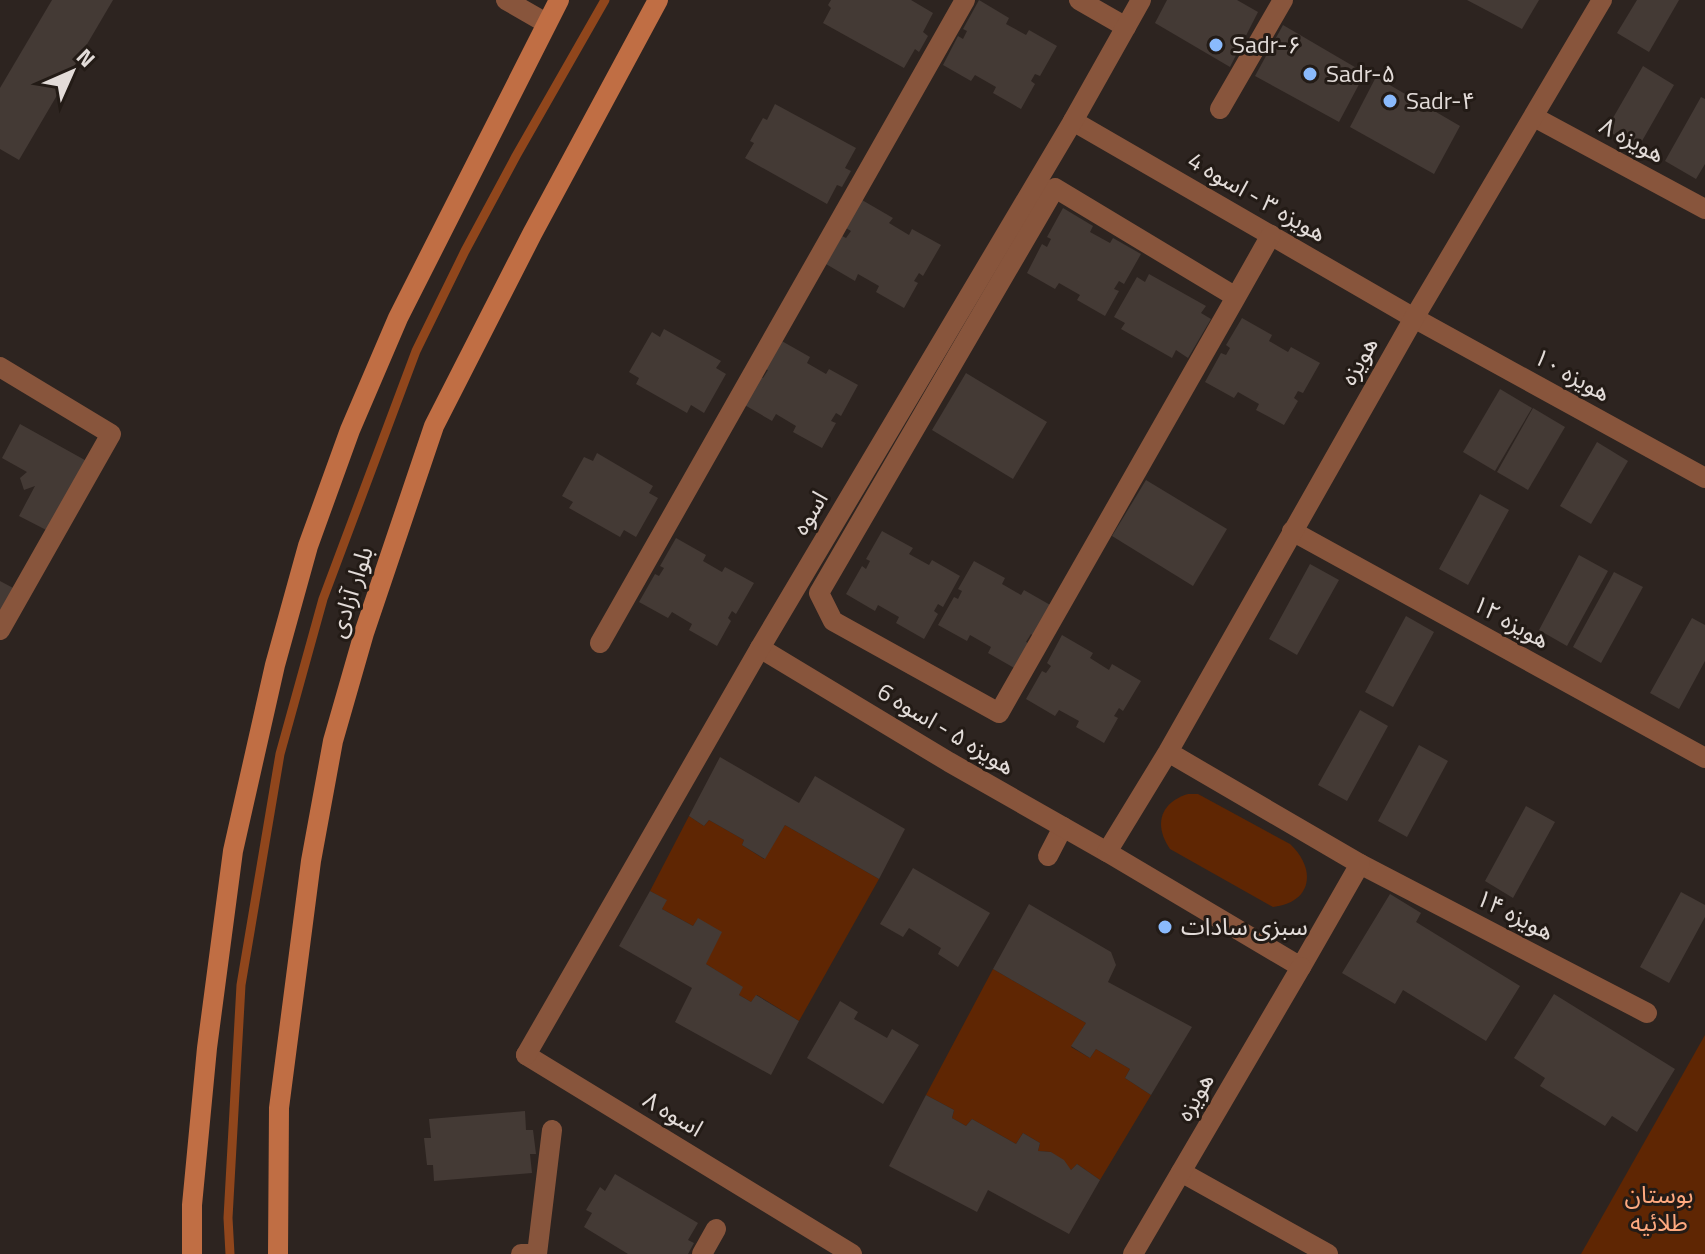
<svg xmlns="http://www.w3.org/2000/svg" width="1705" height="1254" viewBox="0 0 1705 1254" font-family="'Titillium Web','Noto Sans Arabic',sans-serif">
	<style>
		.green { fill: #5f2603 }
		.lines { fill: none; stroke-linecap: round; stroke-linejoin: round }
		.stream { stroke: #90461c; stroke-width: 9 }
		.building { fill: #443a35 }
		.minor { stroke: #88553c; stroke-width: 20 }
		.tertiary { stroke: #88553c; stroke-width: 20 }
		.secondary { stroke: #c06e44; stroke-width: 20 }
		.poi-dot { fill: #8abafc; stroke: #231b16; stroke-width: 3 }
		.labels { text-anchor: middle; stroke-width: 6; stroke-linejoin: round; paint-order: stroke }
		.poi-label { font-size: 24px; fill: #e3dcd9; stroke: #231b16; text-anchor: start }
		.street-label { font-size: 24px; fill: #e3dcd9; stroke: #231b16 }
		.park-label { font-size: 24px; fill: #fea97f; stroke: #231b16 }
	</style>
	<rect width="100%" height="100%" fill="#2d2420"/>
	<g class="green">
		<path d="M1188,794H1198L1290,844C1317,869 1312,903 1273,907L1170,849C1154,826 1159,803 1188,794Z"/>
		<path d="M689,816L704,826L709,820L744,840L742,845L764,859L785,825L879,879L799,1021L757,995L751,1002L739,995L742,987L706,964L698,919L693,926L662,909L666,900L650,891Z"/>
		<path d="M993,969L1086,1023L1071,1047L1090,1058L1096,1049L1130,1069L1125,1078L1151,1095L1100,1180L1077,1164L1071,1170L1051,1152L1038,1151L1040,1143L1023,1133L1016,1144L972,1119L966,1126L952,1118L954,1110L926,1095Z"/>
		<path d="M1705,1035V1254H1581Z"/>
	</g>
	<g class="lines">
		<path class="stream" d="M230,1254L228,1218L241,985L280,754L323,599L416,351L465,251L516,156L605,0"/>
	</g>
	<g class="building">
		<path d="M52,0H113L19,160L0,149V88Z"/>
		<path d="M831,0H911L933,13L923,32L928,36L919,52L915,49L904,68L823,23L831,8L828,5Z"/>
		<path d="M979,0L1009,18L1006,24L1026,35L1029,30L1057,46L1040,76L1035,74L1031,81L1035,84L1021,109L993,93L996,87L975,75L971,81L943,65L958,36L963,39L967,31L963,29Z"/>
		<path d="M1167,0H1237L1258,12L1230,67L1155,23Z"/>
		<path d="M1467,0H1539L1522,29Z"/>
		<path d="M1637,0H1679L1649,52L1617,33Z"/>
		<path d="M1283,25L1365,73L1339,122L1255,76Z"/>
		<path d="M1643,66L1674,85L1638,148L1606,130Z"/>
		<path d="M1376,77L1460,126L1434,174L1350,127Z"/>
		<path d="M1701,97L1705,99V164L1696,179L1665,161Z"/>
		<path d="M775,104L856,148L845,168L851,171L842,187L837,185L827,204L745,158L754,143L750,141L763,118L767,120Z"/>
		<path d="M862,200L893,218L889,223L909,235L912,229L941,245L923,276L919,273L914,281L918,283L904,308L876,292L879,286L858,274L855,281L826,264L842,236L846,238L851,231L846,228Z"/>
		<path d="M1063,208L1093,226L1090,232L1110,243L1113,238L1141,254L1124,284L1119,281L1114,289L1119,291L1105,316L1077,300L1080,295L1059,283L1055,289L1027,273L1042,244L1047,247L1051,239L1047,237Z"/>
		<path d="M1149,274L1206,306L1201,313L1211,319L1188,358L1176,350L1172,358L1121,329L1125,323L1114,317L1137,277L1145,282Z"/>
		<path d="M1242,318L1272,335L1269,341L1288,352L1291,347L1320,363L1303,393L1298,391L1294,398L1298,401L1284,425L1256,410L1259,404L1238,392L1234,398L1205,382L1221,353L1226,355L1230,348L1226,345Z"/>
		<path d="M664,329L721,361L716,368L726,374L704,413L691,405L687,413L636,384L639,378L629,372L652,332L660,337Z"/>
		<path d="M780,340L810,357L807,363L826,374L829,369L858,385L841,416L836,413L831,421L836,423L822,448L793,432L796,426L776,414L772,421L743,404L759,376L763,378L768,370L763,368Z"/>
		<path d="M966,373L1047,422L1013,479L932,430Z"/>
		<path d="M1500,389L1532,408L1495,471L1463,452Z"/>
		<path d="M1533,408L1565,427L1528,490L1497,472Z"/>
		<path d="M20,424L92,464L54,534L19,516L35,486L24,490L20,478L27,472L2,458Z"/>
		<path d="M1597,442L1628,461L1591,524L1560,506Z"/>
		<path d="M597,453L653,486L649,493L658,498L636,537L624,530L620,537L569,508L573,502L562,496L584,457L593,461Z"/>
		<path d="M1146,480L1227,529L1193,586L1112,536Z"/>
		<path d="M1480,494L1509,510L1468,585L1439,569Z"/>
		<path d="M882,531L913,548L909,554L929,565L932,560L960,576L943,607L938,604L934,611L938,614L924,639L896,623L899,617L878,605L875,611L846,594L862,566L866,569L870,561L866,559Z"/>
		<path d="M676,538L706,555L703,561L722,572L725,567L754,583L736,614L732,611L728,618L731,621L717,646L689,630L692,624L672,612L668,618L639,602L655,574L659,576L664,568L660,566Z"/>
		<path d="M1579,555L1608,571L1567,646L1539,630Z"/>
		<path d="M974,561L1005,578L1002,584L1021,595L1024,590L1052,606L1035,637L1031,634L1026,642L1030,644L1016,669L988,653L991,647L970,635L967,641L938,625L954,597L958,599L962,591L958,589Z"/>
		<path d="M1310,564L1339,580L1297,655L1269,639Z"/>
		<path d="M1614,572L1643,587L1601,663L1573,647Z"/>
		<path d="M0,581L15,589L0,629Z"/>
		<path d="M1406,616L1434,632L1393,707L1365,692Z"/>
		<path d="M1692,618L1705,625V661L1679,709L1650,693Z"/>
		<path d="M1062,635L1093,653L1090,658L1109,670L1112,664L1141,681L1123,711L1119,708L1114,716L1118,718L1104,743L1076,727L1079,721L1059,710L1055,716L1026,699L1042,671L1046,673L1051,666L1047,663Z"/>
		<path d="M1360,710L1388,726L1347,801L1318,785Z"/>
		<path d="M1419,745L1448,761L1407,837L1378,821Z"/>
		<path d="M720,757L799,803L815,776L905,829L879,879L785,825L765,859L742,845L744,840L709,820L704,826L689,816Z"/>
		<path d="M1526,806L1555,822L1513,898L1485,881Z"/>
		<path d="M913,868L990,913L958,967L938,954L941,948L909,928L903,937L880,924Z"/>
		<path d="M650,891L667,900L662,909L693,926L698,918L722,932L706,964L743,987L739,995L751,1002L756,995L799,1021L771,1075L675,1022L692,988L619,946Z"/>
		<path d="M1681,892L1705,905V917L1669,983L1640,967Z"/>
		<path d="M1390,894L1421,913L1416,922L1520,986L1486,1041L1403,990L1395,1004L1342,973Z"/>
		<path d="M1029,904L1111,952L1116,965L1108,982L1192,1027L1151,1095L1125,1078L1130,1069L1096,1049L1090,1058L1071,1046L1086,1023L993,969Z"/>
		<path d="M1554,994L1675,1069L1637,1132L1612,1116L1605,1126L1540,1086L1545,1078L1514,1058Z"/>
		<path d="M840,1001L858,1012L854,1019L887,1038L892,1029L919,1045L883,1104L807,1058Z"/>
		<path d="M926,1095L954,1110L952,1118L966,1126L972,1119L1016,1144L1023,1133L1040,1143L1038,1151L1051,1152L1064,1160L1071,1170L1077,1164L1100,1180L1069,1234L988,1190L977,1212L889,1166Z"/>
		<path d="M525,1111L526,1130H533L536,1154H530L532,1173L434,1181L433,1165H427L424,1138H431L429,1119Z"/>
		<path d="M615,1174L698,1223L688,1240L694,1243L688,1254H628L584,1227L592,1213L586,1210L600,1187L605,1191Z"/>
	</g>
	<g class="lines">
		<g class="minor">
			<path d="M1079,0L1126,27"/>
			<path d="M1220,109L1283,0"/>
			<path d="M1534,117L1705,209"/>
			<path d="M1073,121L1414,318L1705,478"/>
			<path d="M1236,297L1055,188L819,593L833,621L999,713L1236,297L1271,235"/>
			<path d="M0,367L111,434L0,630"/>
			<path d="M1292,531L1705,758"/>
			<path d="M600,643L965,0"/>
			<path d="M1048,856L1063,827"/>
			<path d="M1360,864L1647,1013"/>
			<path d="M526,1055L852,1254"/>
			<path d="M1181,1172L1328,1254"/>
			<path d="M521,1254H537L552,1130"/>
			<path d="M702,1254L716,1229"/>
		</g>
		<g class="tertiary">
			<path d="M506,0L546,23"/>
			<path d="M760,648L949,762L1107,852"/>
			<path d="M1168,752L1360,864L1301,967L1107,852L1168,752L1414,318L1602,0"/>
			<path d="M526,1055L760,648L1073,121L1141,0"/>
			<path d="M1133,1254L1301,967"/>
		</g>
		<g class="secondary">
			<path d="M192,1254V1205L207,1048L233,851L275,665L308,546L350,430L398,318L559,0"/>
			<path d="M278,1254L279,1108L311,861L333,741L364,633L434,426L532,234L658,0"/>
		</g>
	</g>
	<g class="poi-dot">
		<circle cx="1216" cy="45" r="8"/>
		<circle cx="1310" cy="74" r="8"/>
		<circle cx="1390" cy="101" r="8"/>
		<circle cx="1165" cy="927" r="8"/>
	</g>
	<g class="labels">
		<g class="poi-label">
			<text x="1232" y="53">Sadr-۶</text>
			<text x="1326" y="82">Sadr-۵</text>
			<text x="1406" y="109">Sadr-۴</text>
			<text x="1181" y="935">سبزی سادات</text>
		</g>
		<g class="street-label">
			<text transform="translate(1632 140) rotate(28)" y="8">هویزه ۸</text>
			<text transform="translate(1257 197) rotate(30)" y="8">هویزه ۳ - اسوه 4</text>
			<text transform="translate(1359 361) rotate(-60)" y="8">هویزه</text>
			<text transform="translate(1572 375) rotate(29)" y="8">هویزه ۱۰</text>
			<text transform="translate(810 513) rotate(-59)" y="8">اسوه</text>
			<text transform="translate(351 592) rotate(-72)" y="8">بلوار آزادی</text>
			<text transform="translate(1511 622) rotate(29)" y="8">هویزه ۱۲</text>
			<text transform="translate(946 729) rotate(31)" y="8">هویزه ۵ - اسوه 6</text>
			<text transform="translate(1515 915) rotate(27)" y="8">هویزه ۱۴</text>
			<text transform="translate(1195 1097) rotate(-60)" y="8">هویزه</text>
			<text transform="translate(673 1114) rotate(31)" y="8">اسوه ۸</text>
		</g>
		<g class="park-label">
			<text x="1659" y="1203">بوستان<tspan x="1659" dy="28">طلائیه</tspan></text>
		</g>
	</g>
	<g transform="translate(72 72) rotate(45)" stroke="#231b16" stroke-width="6" paint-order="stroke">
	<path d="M0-6L14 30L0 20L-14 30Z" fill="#e3dcd9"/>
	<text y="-12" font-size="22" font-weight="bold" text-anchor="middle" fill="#e3dcd9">N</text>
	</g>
</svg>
